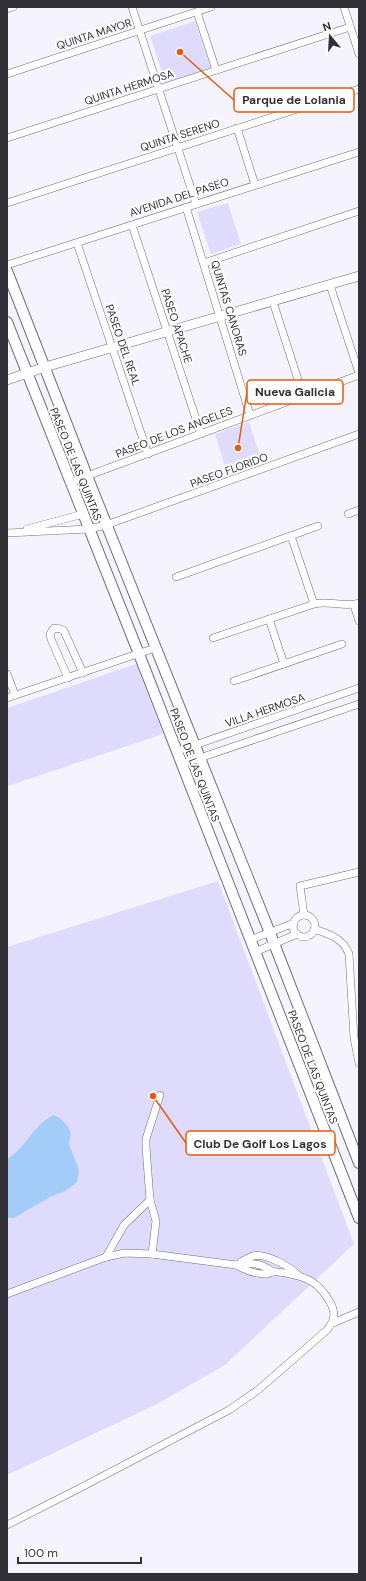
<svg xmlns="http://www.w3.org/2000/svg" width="366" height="1581" viewBox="0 0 366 1581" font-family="'DM Sans',sans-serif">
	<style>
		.green { fill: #dfdbfd }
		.water { fill: #a4ccf8 }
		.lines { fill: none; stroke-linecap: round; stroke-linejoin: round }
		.minor-casing { stroke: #706e81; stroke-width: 8 }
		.tertiary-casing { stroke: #706e81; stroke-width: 10 }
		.secondary-casing { stroke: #706e81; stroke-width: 12 }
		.minor { stroke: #fff; stroke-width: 7 }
		.tertiary { stroke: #fff; stroke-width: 9 }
		.secondary { stroke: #fff; stroke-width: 10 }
		.labels { text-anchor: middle; stroke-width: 4; stroke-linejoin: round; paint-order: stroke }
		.street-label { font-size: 11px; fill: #323139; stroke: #fff }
		.leader { fill: none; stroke: #e8590c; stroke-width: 1.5 }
		.callout-dot { fill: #e8590c; stroke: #fff; stroke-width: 1.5 }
		.callout { fill: #fff; stroke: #e8590c; stroke-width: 1.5 }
		.callout-label { font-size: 12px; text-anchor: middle; font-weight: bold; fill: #323139 }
	</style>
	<rect width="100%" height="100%" fill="#f5f4fe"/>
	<g class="green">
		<path d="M195,21L211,69L166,84L150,36Z"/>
		<path d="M228,203L241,244L211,254L197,212Z"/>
		<path d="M249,422L262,462L228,476L215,434Z"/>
		<path d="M136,664L163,734L8,786L7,708Z"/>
		<path d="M218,881L354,1244L225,1365L157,1404L7,1475V947Z"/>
	</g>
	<path class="water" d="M54,1115L60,1118L68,1127L71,1133L69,1144L77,1165L79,1173L77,1181L75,1184L65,1191L50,1197L14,1218H7V1159C29,1146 32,1125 54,1115Z"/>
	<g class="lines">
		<defs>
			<g id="minor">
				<path d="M132,7L196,204"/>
				<path d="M344,7L359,54"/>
				<path d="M7,9L13,7"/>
				<path d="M197,12L216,70"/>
				<path d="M7,74L211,7"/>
				<path d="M237,128L255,185"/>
				<path d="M7,138L350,27"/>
				<path d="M7,203L359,89"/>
				<path d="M186,207L250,415"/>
				<path d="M132,225L201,434"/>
				<path d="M77,243L148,454"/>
				<path d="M204,263L359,211"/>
				<path d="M7,265L359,152"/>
				<path d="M330,285L359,373"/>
				<path d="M273,302L303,395"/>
				<path d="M71,482L359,375"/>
				<path d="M348,514L359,510"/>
				<path d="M27,529L83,514"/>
				<path d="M7,533L89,529L106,525L359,434"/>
				<path d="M291,536L314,604"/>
				<path d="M176,577L318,526"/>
				<path d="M354,605L359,621"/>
				<path d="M269,619L284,664"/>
				<path d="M213,638L314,604C331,600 344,608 359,603"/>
				<path d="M7,674L15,695"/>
				<path d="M68,678L51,639L50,634L54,628L61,629L64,631L83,673"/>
				<path d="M234,681L342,644"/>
				<path d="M7,698L155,648"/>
				<path d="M178,751L359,688"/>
				<path d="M182,764L359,704"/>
				<path d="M304,915L300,886L359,872"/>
				<circle cx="304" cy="926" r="11"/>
				<path d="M314,929C329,934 343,938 349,954L354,1038L359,1063"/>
				<path d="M250,940L294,923"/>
				<path d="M255,952L297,934"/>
				<path d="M152,1254L156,1221L150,1200L146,1147V1139L160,1095"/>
				<path d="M106,1257L124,1225L150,1200"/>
				<path d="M241,1262C245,1260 249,1257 253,1256C266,1253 289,1266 298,1275"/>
				<path d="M7,1294L106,1257L125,1253L152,1254L236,1265C249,1262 262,1263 273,1272"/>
				<path d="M333,1323L359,1312"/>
				<path d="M7,1525L80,1488L229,1410L258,1390L327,1330C335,1320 336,1313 330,1302C319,1283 308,1277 286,1273C282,1273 277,1271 273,1272C270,1272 268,1275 265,1274C254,1274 245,1270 236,1265"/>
			</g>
			<path id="tertiary" d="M7,380L45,367L359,276"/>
			<g id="secondary">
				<path d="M7,271L87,476L270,933L359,1163"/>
				<path d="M7,322L139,654L359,1218"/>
			</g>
		</defs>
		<use href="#minor" class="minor-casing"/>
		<use href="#tertiary" class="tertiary-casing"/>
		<use href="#secondary" class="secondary-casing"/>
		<use href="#minor" class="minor"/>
		<use href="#tertiary" class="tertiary"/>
		<use href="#secondary" class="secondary"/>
	</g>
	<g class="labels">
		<g class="street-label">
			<text transform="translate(94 34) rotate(-18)" y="4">QUINTA MAYOR</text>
			<text transform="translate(129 87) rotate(-18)" y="4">QUINTA HERMOSA</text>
			<text transform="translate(180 135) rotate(-18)" y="4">QUINTA SERENO</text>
			<text transform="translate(179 197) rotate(-18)" y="4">AVENIDA DEL PASEO</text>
			<text transform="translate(229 308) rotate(73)" y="4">QUINTAS CANORAS</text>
			<text transform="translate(177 326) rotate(72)" y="4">PASEO APACHE</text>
			<text transform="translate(123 345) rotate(71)" y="4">PASEO DEL REAL</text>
			<text transform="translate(174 432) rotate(-21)" y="4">PASEO DE LOS ANGELES</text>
			<text transform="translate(76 464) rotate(68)" y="4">PASEO DE LAS QUINTAS</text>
			<text transform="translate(229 470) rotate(-20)" y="4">PASEO FLORIDO</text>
			<text transform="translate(265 710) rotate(-19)" y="4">VILLA HERMOSA</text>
			<text transform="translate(195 765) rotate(69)" y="4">PASEO DE LAS QUINTAS</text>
			<text transform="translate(313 1067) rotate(69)" y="4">PASEO DE LAS QUINTAS</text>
		</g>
	</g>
	<path class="leader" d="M180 52L234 100M238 448L247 392M153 1096L186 1143"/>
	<g class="callout-dot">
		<circle cx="180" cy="52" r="4"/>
		<circle cx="238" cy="448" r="4"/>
		<circle cx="153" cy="1096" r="4"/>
	</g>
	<g class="callout">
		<rect x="234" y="88" width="120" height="24" rx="4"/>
		<rect x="247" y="380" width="96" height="24" rx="4"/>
		<rect x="186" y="1131" width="149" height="24" rx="4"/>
	</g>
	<g class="callout-label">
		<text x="294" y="104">Parque de Lolania</text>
		<text x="295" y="396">Nueva Galicia</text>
		<text x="260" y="1148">Club De Golf Los Lagos</text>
	</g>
	<rect width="366" height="1581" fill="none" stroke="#323139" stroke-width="16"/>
	<g transform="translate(330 36) rotate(342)" stroke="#ffffff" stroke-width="3" paint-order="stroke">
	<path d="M0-3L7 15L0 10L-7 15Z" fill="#323139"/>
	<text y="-6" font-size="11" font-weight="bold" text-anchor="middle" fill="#323139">N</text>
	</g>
	<path d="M18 1557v6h123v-6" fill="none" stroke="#323139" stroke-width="2"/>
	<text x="24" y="1557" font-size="12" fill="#323139" stroke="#ffffff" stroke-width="3" paint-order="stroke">100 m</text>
</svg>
